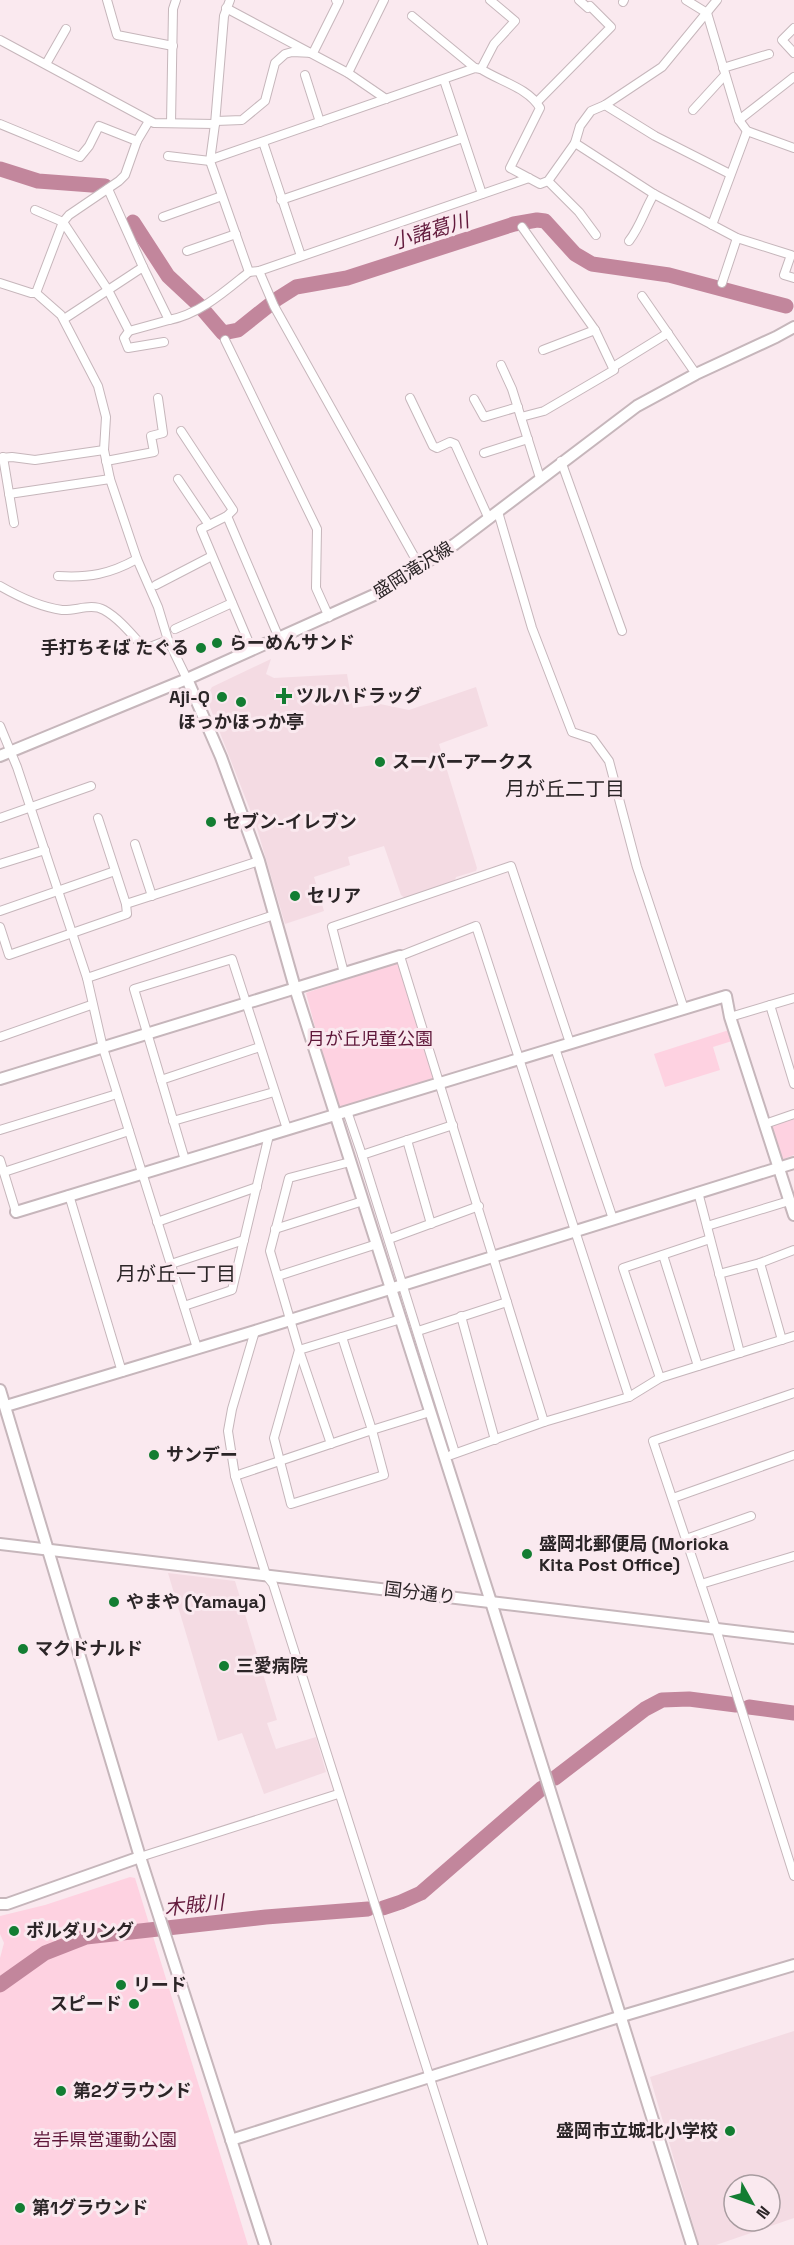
<svg xmlns="http://www.w3.org/2000/svg" width="794" height="2245" viewBox="0 0 794 2245" font-family="'Space Grotesk','Noto Sans JP',sans-serif">
	<style>
		.built { fill: #f4dbe3; fill-rule: evenodd }
		.green { fill: #fed2e1 }
		.lines { fill: none; stroke-linecap: round; stroke-linejoin: round }
		.river { stroke: #c2869c; stroke-width: 15 }
		.street-casing { stroke: #c6b6bb; stroke-width: 10 }
		.secondary-casing { stroke: #c6b6bb; stroke-width: 14 }
		.street { stroke: #fff; stroke-width: 8 }
		.secondary { stroke: #fff; stroke-width: 10 }
		.poi-dot { fill: #137d32; stroke: #fae9ef; stroke-width: 2 }
		.labels { text-anchor: middle; stroke-width: 6; stroke-linejoin: round; paint-order: stroke }
		.street-label { font-size: 18px; fill: #2b2527; stroke: #fae9ef }
		.poi-label { font-size: 18px; font-weight: bold; fill: #2b2527; stroke: #fae9ef; text-anchor: start }
		.park-label { font-size: 18px; fill: #5f183a; stroke: #fae9ef }
		.water-label { font-size: 20px; font-style: italic; fill: #631b3d; stroke: #fae9ef }
		.neighbourhood-label { font-size: 20px; fill: #2b2527; stroke: #fae9ef }
	</style>
	<rect width="100%" height="100%" fill="#fae9ef"/>
	<g class="built">
		<path d="M271,659L266,674L274,678L347,674L353,708L380,704L409,710L476,687L488,726L439,744L477,868L476,871L456,877L454,883L405,898L401,895L384,846L348,857L350,865L314,877L324,911L285,924L256,825L208,702L209,692L212,687Z"/>
		<path d="M168,1573L235,1581L277,1720L267,1723L276,1749L316,1737L326,1772L264,1794L242,1733L218,1741Z"/>
		<path d="M794,2031V2218L716,2245H699L650,2077ZM734,2185H770V2221H734Z"/>
	</g>
	<g class="green">
		<path d="M398,962L438,1079L337,1110L306,993Z"/>
		<path d="M729,1030L732,1041L713,1047L720,1070L665,1087L654,1054Z"/>
		<path d="M794,1116V1155L781,1160L768,1126Z"/>
		<path d="M130,1877L135,1878L248,2245H0V1958L4,1943L0,1934V1916L45,1905Z"/>
	</g>
	<g class="lines">
		<g class="river">
			<path d="M0,169L38,181L105,186"/>
			<path d="M133,222L168,276L199,305L223,333L238,330L277,299L296,287L347,278L514,224L537,220L545,221L575,254L592,264L669,275L786,306"/>
			<path d="M749,1707L794,1713"/>
			<path d="M555,1778L645,1709L662,1700L689,1699L736,1705"/>
			<path d="M383,1908L401,1902L421,1893L542,1788"/>
			<path d="M0,1985L45,1953L86,1937L266,1917L368,1909"/>
		</g>
		<defs>
			<g id="street">
				<path d="M107,0L117,35L173,46"/>
				<path d="M686,0L707,13L739,120L747,131L794,148"/>
				<path d="M623,2L624,0"/>
				<path d="M226,8L348,73L386,99"/>
				<path d="M412,16L475,68"/>
				<path d="M794,28L782,40L794,53"/>
				<path d="M0,40L154,123L215,124L210,161L249,272L259,271L529,178"/>
				<path d="M46,64L66,29"/>
				<path d="M723,68L769,54"/>
				<path d="M481,69L494,44L515,21L490,0"/>
				<path d="M348,73L384,0"/>
				<path d="M305,75L320,122"/>
				<path d="M444,80L482,194"/>
				<path d="M537,102L611,27L590,6L588,8L579,0"/>
				<path d="M605,105L655,136L730,174"/>
				<path d="M693,110L725,75"/>
				<path d="M739,120L794,77"/>
				<path d="M216,121L242,120L265,101L275,63L285,54L292,52L313,53L339,1L336,0"/>
				<path d="M171,123L173,9L176,0"/>
				<path d="M0,124L80,157L89,146L99,126L137,141"/>
				<path d="M215,124L224,16L230,0"/>
				<path d="M263,142L301,256"/>
				<path d="M575,143L654,194L737,238L791,255L784,275L794,278"/>
				<path d="M168,156L210,161"/>
				<path d="M212,159L475,68L481,69C499,81 529,88 540,108L510,168L540,184L548,181L575,143L580,126L591,111L605,105L662,67L717,0"/>
				<path d="M548,181L579,212L596,235"/>
				<path d="M108,189L143,267"/>
				<path d="M281,200L463,138"/>
				<path d="M35,210L63,222L108,290L129,331L124,338L128,348L164,342"/>
				<path d="M163,217L222,196"/>
				<path d="M712,225L747,131"/>
				<path d="M629,241C641,225 644,211 654,194"/>
				<path d="M187,251L236,234"/>
				<path d="M259,271L274,306L420,567"/>
				<path d="M0,283L31,293H36L61,315L98,386L106,417L104,450L110,479L137,559L158,607L168,640L187,679"/>
				<path d="M722,283L737,238"/>
				<path d="M36,293L63,222L69,215L119,181L125,175L137,141L149,121"/>
				<path d="M642,296L696,374"/>
				<path d="M64,319L143,267L169,320C200,314 224,292 249,272"/>
				<path d="M129,331L169,320"/>
				<path d="M225,340L317,529L316,588L329,617"/>
				<path d="M543,350L595,330"/>
				<path d="M501,365L512,389L540,478"/>
				<path d="M613,367L668,333"/>
				<path d="M410,398L433,446L437,448L450,442L455,444L489,519"/>
				<path d="M474,399L484,417L518,407"/>
				<path d="M521,417L544,411L614,370L595,330L522,227"/>
				<path d="M181,431L233,510L227,516L201,529L252,650"/>
				<path d="M484,453L528,439"/>
				<path d="M3,457L14,523"/>
				<path d="M0,458L12,457L35,460L104,450"/>
				<path d="M106,461L154,452L151,436L163,433L158,398"/>
				<path d="M561,461L622,631"/>
				<path d="M178,479L209,525"/>
				<path d="M9,494L110,479"/>
				<path d="M498,512L532,628L572,732L593,739L609,761L637,867L684,1009"/>
				<path d="M227,516L279,638"/>
				<path d="M58,576C89,578 110,574 137,559"/>
				<path d="M156,585L212,556"/>
				<path d="M0,586C19,597 40,607 62,610C76,611 91,603 104,610C120,619 133,636 145,649L168,640"/>
				<path d="M175,629L232,603"/>
				<path d="M0,726L17,767L87,978L103,1048L197,1348"/>
				<path d="M0,818L91,786"/>
				<path d="M98,818L126,904L259,861"/>
				<path d="M135,844L152,896"/>
				<path d="M0,864L45,850"/>
				<path d="M0,911L115,871"/>
				<path d="M0,927L9,955L127,914L126,904"/>
				<path d="M344,973L332,927L511,866L570,1043"/>
				<path d="M87,978L274,915"/>
				<path d="M770,1005L794,1084"/>
				<path d="M730,1017L794,998"/>
				<path d="M0,1037L91,1005"/>
				<path d="M555,1048L613,1219"/>
				<path d="M161,1080L260,1047"/>
				<path d="M347,1111L362,1155"/>
				<path d="M173,1121L274,1092"/>
				<path d="M765,1124L794,1114"/>
				<path d="M453,1125L362,1155L455,1453"/>
				<path d="M0,1130L117,1094"/>
				<path d="M407,1140L431,1224"/>
				<path d="M0,1160L16,1212"/>
				<path d="M185,1160L134,989L232,959L287,1129"/>
				<path d="M350,1162L289,1178L270,1251L299,1350L274,1438L291,1504L384,1475L372,1430L430,1412"/>
				<path d="M4,1172L129,1131"/>
				<path d="M698,1192L740,1353"/>
				<path d="M69,1195L122,1372"/>
				<path d="M157,1222L257,1187"/>
				<path d="M707,1226L789,1201"/>
				<path d="M275,1229L363,1201"/>
				<path d="M389,1239L479,1206"/>
				<path d="M663,1255L698,1366"/>
				<path d="M760,1263L794,1250"/>
				<path d="M171,1264L244,1240"/>
				<path d="M719,1274L760,1263L782,1340"/>
				<path d="M278,1276L377,1244"/>
				<path d="M184,1306L232,1290L269,1135"/>
				<path d="M461,1316L495,1440"/>
				<path d="M255,1331L232,1409L228,1431L235,1476L266,1575L273,1584L483,2245"/>
				<path d="M418,1331L507,1302"/>
				<path d="M660,1378L623,1268L710,1239"/>
				<path d="M794,1393L653,1441L716,1629L794,1876"/>
				<path d="M544,1422L400,956L476,926L629,1397"/>
				<path d="M331,1444L299,1350L401,1319"/>
				<path d="M451,1455L544,1422L629,1397L660,1378L794,1336"/>
				<path d="M235,1476L372,1430L342,1337"/>
				<path d="M673,1498L794,1455"/>
				<path d="M686,1539L751,1516"/>
				<path d="M701,1584L794,1556"/>
				<path d="M140,1857L338,1794"/>
			</g>
			<g id="secondary">
				<path d="M187,679L221,757L259,861L295,988L491,1602L692,2245"/>
				<path d="M0,756L187,679L374,595L455,544L637,406L696,374L776,337L794,327"/>
				<path d="M0,1079L400,956"/>
				<path d="M16,1212L726,996L730,1017L794,1215"/>
				<path d="M0,1390L140,1857L265,2245"/>
				<path d="M6,1406L255,1331L794,1163"/>
				<path d="M0,1544L794,1638"/>
				<path d="M0,1904H7L140,1857"/>
				<path d="M231,2140L622,2016L794,1965"/>
			</g>
		</defs>
		<use href="#street" class="street-casing"/>
		<use href="#secondary" class="secondary-casing"/>
		<use href="#street" class="street"/>
		<use href="#secondary" class="secondary"/>
	</g>
	<g class="poi-dot">
		<circle cx="217" cy="643" r="6"/>
		<circle cx="201" cy="648" r="6"/>
		<path d="M281 687h6v6h6v6h-6v6h-6v-6h-6v-6h6z"/>
		<circle cx="222" cy="697" r="6"/>
		<circle cx="241" cy="702" r="6"/>
		<circle cx="380" cy="762" r="6"/>
		<circle cx="211" cy="822" r="6"/>
		<circle cx="295" cy="896" r="6"/>
		<circle cx="154" cy="1455" r="6"/>
		<circle cx="527" cy="1554" r="6"/>
		<circle cx="114" cy="1602" r="6"/>
		<circle cx="23" cy="1649" r="6"/>
		<circle cx="224" cy="1666" r="6"/>
		<circle cx="14" cy="1931" r="6"/>
		<circle cx="121" cy="1985" r="6"/>
		<circle cx="134" cy="2004" r="6"/>
		<circle cx="61" cy="2091" r="6"/>
		<circle cx="730" cy="2131" r="6"/>
		<circle cx="20" cy="2208" r="6"/>
	</g>
	<g class="labels">
		<g class="street-label">
			<text transform="translate(413 570) rotate(-32)" y="6">盛岡滝沢線</text>
			<text transform="translate(420 1593) rotate(7)" y="6">国分通り</text>
		</g>
		<g class="poi-label">
			<text x="229" y="649">らーめんサンド</text>
			<text x="189" y="654" text-anchor="end">手打ちそば たぐる</text>
			<text x="296" y="702">ツルハドラッグ</text>
			<text x="210" y="703" text-anchor="end">Aji-Q</text>
			<text x="241" y="728" text-anchor="middle">ほっかほっか亭</text>
			<text x="392" y="768">スーパーアークス</text>
			<text x="223" y="828">セブン-イレブン</text>
			<text x="307" y="902">セリア</text>
			<text x="166" y="1461">サンデー</text>
			<text x="539" y="1550">盛岡北郵便局 (Morioka<tspan x="539" dy="21">Kita Post Office)</tspan></text>
			<text x="126" y="1608">やまや (Yamaya)</text>
			<text x="35" y="1655">マクドナルド</text>
			<text x="236" y="1672">三愛病院</text>
			<text x="26" y="1937">ボルダリング</text>
			<text x="133" y="1991">リード</text>
			<text x="122" y="2010" text-anchor="end">スピード</text>
			<text x="73" y="2097">第2グラウンド</text>
			<text x="718" y="2137" text-anchor="end">盛岡市立城北小学校</text>
			<text x="32" y="2214">第1グラウンド</text>
		</g>
		<g class="park-label">
			<text x="370" y="1045">月が丘児童公園</text>
			<text x="105" y="2146">岩手県営運動公園</text>
		</g>
		<g class="water-label">
			<text transform="translate(430 231) rotate(-17)" y="7">小諸葛川</text>
			<text transform="translate(194 1905) rotate(-6)" y="7">木賊川</text>
		</g>
		<g class="neighbourhood-label">
			<text x="565" y="796">月が丘二丁目</text>
			<text x="176" y="1281">月が丘一丁目</text>
		</g>
	</g>
	<g transform="translate(752 2203) rotate(130)"><circle r="28" fill="#fae9ef" stroke="#a79b9f" stroke-width="1.5"/>
	<path d="M0-4.5L10 22L0 15L-10 22Z" fill="#137d32"/>
	<text y="-9" font-size="16" font-weight="bold" text-anchor="middle" fill="#2b2527">N</text>
	</g>
</svg>
